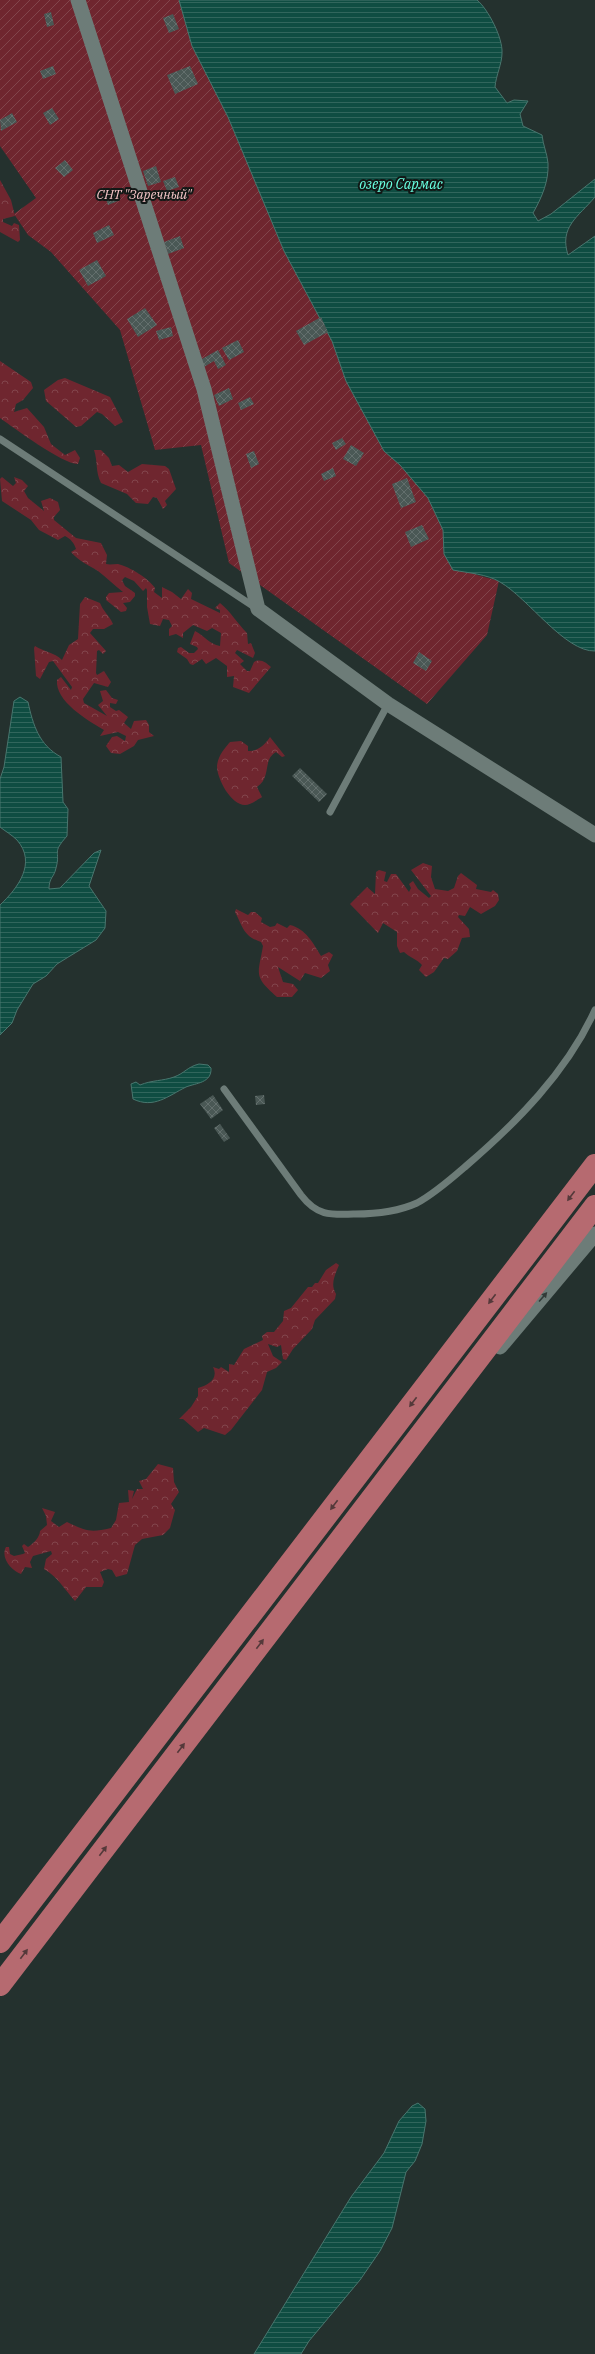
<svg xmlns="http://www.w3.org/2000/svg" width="595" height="2354" viewBox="0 0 595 2354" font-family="'IBM Plex Serif',serif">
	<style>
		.forest { fill: url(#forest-crowns) }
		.garden { fill: url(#garden-furrows) }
		.water { fill: url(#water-rules); stroke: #48766e }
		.building { fill: url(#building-cross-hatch) }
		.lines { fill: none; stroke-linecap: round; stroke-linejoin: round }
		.service { stroke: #6d7c78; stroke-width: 7 }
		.minor { stroke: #6d7c78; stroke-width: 15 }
		.trunk { stroke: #b66a70; stroke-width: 22 }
		.oneway { fill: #54393a }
		.oneway2 { fill: #323b38 }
		.labels { text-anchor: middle; stroke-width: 4; stroke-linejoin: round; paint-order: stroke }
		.park-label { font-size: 13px; font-style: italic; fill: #f6c6c8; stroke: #121816 }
		.water-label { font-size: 14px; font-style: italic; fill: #68ffe1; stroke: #121816 }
	</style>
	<defs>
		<pattern id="forest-crowns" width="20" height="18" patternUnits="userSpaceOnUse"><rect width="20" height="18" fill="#6f262f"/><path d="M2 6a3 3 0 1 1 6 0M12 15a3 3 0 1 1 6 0" fill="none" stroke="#82454c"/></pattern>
		<pattern id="garden-furrows" width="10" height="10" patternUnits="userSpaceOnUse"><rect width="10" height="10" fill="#6f262f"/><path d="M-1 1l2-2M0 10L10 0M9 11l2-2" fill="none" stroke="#82454c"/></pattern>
		<pattern id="water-rules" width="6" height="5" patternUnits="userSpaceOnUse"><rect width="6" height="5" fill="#0f4d42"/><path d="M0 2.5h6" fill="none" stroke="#31665c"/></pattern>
		<pattern id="building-cross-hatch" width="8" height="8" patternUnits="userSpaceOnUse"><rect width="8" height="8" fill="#4a5855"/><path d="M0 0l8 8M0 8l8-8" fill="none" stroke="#636f6d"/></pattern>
	</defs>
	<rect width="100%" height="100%" fill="#24312e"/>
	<g class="forest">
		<path d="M0,180L11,200L15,216L3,219V222L12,226L14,223L19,225L20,240L18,242L0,232Z"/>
		<path d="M0,361L31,382L33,388L23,400L16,404L14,412L27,408L44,427L51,444L65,455L75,450L80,458L78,464C64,465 14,428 0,418Z"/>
		<path d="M65,378L110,397L123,422L115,426L102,414L97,412L81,426L76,427L46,401L44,390L58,380Z"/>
		<path d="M94,450H101L109,458L112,466L119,465L128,472L142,464L165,466L169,469L176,489L165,501L167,505L163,509L157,498L153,497L148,504L136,503L127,494L101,483C95,471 98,462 94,450Z"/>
		<path d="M2,477L13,486L16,483L14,477L22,480L28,486L24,491L28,498L44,511L41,501L50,498L58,502L60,510L54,517V520L76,538L101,543L107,555L106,564C110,565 114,564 118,564C130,567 148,578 155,588L154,592L162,598V587L172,592L181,599L188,589L192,593L191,599L220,613V610L215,608L220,603C231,612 237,623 247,633L248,644L251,643L255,653L253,658L237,650L235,653L244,661L240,664L247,671H250L254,662C261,658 266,663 271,667L249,693L233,687L234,676L227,677V666L216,658L206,664L202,659L193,665L190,664L187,659L177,652L178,648L181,647L189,653H194L198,649L197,647L190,644L195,631C205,636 209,644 220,646L221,633L212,628L207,631L193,625L183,633V638L176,634L169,636V629L172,626L169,620L163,619L160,626L150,624L147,607V590L146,588L143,591L134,581L125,577L122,580L125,586L135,593V596L130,602L123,603L127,608L126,611L121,612L106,600V597L109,593L123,592C115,586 106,577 98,571C88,565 79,561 71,552L76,549C74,543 71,539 65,536L58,540L39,530L31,520L2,501L0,479Z"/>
		<path d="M85,597L100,603C103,611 109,615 113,624L104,629H93L90,633L106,651L103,654L99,650L97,651L96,673L97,675L104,671L111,682L108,687L94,683L83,699L84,703L107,716L98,705L103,701L100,691L106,690L112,698L118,700L116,704L110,703V707L116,711L119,710L128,717L124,723L131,729L134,721L146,720L149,725V732L154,736L138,740L134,746L120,754L111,753L106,746L112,737L117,736L125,741L126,736L118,732L100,736L104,730C87,720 55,701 57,680L61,677L71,690L72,687L53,661L49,662L40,679L36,676L34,648L35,646C44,652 54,652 62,660L69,645L78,639L80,604Z"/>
		<path d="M270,737L285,756L282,757L276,752C262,760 272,777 257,787L262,797C257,800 250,805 245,805C231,805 217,779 217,766C218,756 224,749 230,742L241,741L248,746V751C257,752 266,744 270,737Z"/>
		<path d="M423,863L432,866L431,877L435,889L448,891L454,888L458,876L461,873L477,885L476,889L491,892L493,890L498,894L499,900L495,906L481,914L470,907L465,916L459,915L458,917L469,929L470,937L462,938L457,951L448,959L444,958L434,972L426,977L419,970L422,965C418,960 409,957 404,952L400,953L397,946V932L383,923L378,933L350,904L367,887L375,894L376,872L379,870L386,872L384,881L387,882L391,874H396L409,892L411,888L409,884L413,881L418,889L429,898L431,896L411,870Z"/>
		<path d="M236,909L248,915L251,912H255L262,918L261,922L270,927L275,926L277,923L287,928L290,925C306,929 313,943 321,956L329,952L333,955L328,965L330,971L321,978L305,973L300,981L278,967L283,982L293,984L298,990L292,997H277C253,976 258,975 263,946L261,942C243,936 243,927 235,912Z"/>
		<path d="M336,1263L339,1265C335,1275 330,1284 336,1294L335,1299L315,1320L312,1329L293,1349L286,1360L283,1359L281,1345L277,1347L268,1344L273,1356L282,1362L276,1368L267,1372L262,1390L231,1430L225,1435L204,1428L198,1432L183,1419H179L191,1407L198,1396V1388C208,1385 219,1379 213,1367L219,1369L221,1367L229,1372V1364L234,1365L244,1349L263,1340L262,1336L267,1332H274L283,1321L284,1311L291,1308L308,1287H312L315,1283H318L326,1270Z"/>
		<path d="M158,1464L173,1468L174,1482L179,1492L171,1504L175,1510L170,1528L163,1535L142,1539L135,1545L127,1574L116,1577L112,1570L108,1569L100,1572L104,1582L102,1587H86L75,1601C65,1590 57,1576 44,1569L46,1559L52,1554L51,1551L33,1556L30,1562L32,1568L25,1567L21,1574C12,1571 0,1558 6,1547H9L10,1554L14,1556L23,1554L25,1553L22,1546L24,1544L28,1547C33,1544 40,1537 40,1531L47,1525L46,1516L42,1508L55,1512L51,1521L59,1527L67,1522C86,1531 90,1533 111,1528L116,1520L119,1503L129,1502L128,1490L134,1491L132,1499L137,1489H143L139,1481L146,1479Z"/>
	</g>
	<path class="garden" d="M0,0H179L192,46L228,117L284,251L332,341L346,381L384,451L400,465L428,498L443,530L444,554L477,575L499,581L487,635L427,704L229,563L201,445L155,450L120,330L51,252L28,235L14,214L36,198L0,146Z"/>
	<g class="water">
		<path d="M179,0H477C488,9 503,38 502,53C502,64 496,75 495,87L507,103L514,100L528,101L520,114L523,126L542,135C543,145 547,153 548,163C549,181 542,197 533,213L538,221L551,214L595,179V197C578,217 559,227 568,255L595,236V651C565,652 528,598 500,582C487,574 468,573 453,570L444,554L443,530L428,498L400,465L384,451L346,381L332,341L284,251L228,117L192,46Z"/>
		<path d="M20,697L28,702C33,725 39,745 61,757L63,802L68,809L67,836C51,854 61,850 56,868C54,878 49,877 49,889L60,888L94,853L101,850L89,886L106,911L105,928L96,940L57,964L46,976L33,984L17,1010L12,1023L0,1035V905C18,888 37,863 17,840C12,835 5,831 0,827V779L4,767L14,701Z"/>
		<path d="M199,1064L208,1065L211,1068C212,1083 196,1083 186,1087C168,1096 154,1109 133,1099L131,1084L136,1082L140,1085C152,1080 163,1081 174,1077C185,1073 187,1067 199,1064Z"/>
		<path d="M418,2103L425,2109L426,2121L422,2144L415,2161L406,2172L392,2228L380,2251L360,2280L309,2341L301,2354H254L351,2197L384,2153L399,2121L412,2106Z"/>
	</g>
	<g class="building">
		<path d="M51,12L54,25L47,27L44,14Z"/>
		<path d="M173,14L179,29L169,33L163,18Z"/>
		<path d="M53,66L56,74L43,79L40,71Z"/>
		<path d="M190,66L198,84L175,94L167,75Z"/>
		<path d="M52,108L59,119L50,125L43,113Z"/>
		<path d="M12,113L17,122L1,131L0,120Z"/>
		<path d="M65,160L73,170L64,177L55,168Z"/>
		<path d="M156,166L161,182L148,186L143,171Z"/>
		<path d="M175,177L179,187L167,191L163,181Z"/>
		<path d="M113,190L118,201L108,205L104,194Z"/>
		<path d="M109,225L114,235L97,243L93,233Z"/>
		<path d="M180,236L184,248L168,254L164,242Z"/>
		<path d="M97,260L106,276L88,286L79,270Z"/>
		<path d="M145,308L157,325L138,337L127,319Z"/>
		<path d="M321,317L328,332L304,345L296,331Z"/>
		<path d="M171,327L173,336L159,340L156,331Z"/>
		<path d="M238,340L244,352L229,360L222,348Z"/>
		<path d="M218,350L226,365L218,369L214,361L204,367L200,360Z"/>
		<path d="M229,388L233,399L219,406L214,395Z"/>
		<path d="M250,397L254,404L241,410L238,403Z"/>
		<path d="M342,438L346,444L336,450L332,443Z"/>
		<path d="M351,445L364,453L356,466L343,459Z"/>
		<path d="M254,451L259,464L251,468L246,454Z"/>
		<path d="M333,468L336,476L324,481L321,474Z"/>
		<path d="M407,478L416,502L401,508L392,484Z"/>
		<path d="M422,525L429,539L411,547L405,532Z"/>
		<path d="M419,652L432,661L426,671L413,663Z"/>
		<path d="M300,768L327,794L319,802L292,776Z"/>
		<path d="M213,1095L223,1110L211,1119L200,1104Z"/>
		<path d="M264,1095L265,1104L256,1105L255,1096Z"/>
		<path d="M220,1124L230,1138L224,1142L214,1128Z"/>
	</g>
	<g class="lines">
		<g class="service">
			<path d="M0,439L256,608"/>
			<path d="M330,812L388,704"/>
			<path d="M224,1089L301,1195C317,1216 330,1215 355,1214C376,1214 397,1212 417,1203C434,1194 451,1179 466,1166C516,1123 567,1072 595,1010"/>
		</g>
		<g class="minor">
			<path d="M78,0L204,389L258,609L388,704L595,835"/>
			<path d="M500,1347L595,1234"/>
		</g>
		<g class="trunk">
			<path d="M0,1942L595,1165"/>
			<path d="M0,1985L595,1206"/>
		</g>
	</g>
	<defs><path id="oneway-solid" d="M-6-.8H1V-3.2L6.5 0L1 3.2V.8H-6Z"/></defs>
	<g class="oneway">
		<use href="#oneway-solid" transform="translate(571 1196) rotate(127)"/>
		<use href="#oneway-solid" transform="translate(492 1299) rotate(127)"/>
		<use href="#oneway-solid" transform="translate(413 1402) rotate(127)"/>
		<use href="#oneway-solid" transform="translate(334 1505) rotate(127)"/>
		<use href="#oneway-solid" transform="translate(260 1644) rotate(-53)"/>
		<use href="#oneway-solid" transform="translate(181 1748) rotate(-53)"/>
		<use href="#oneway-solid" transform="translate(103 1851) rotate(-53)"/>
		<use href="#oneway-solid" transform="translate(24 1954) rotate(-53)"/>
	</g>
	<use class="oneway2" href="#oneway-solid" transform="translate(543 1297) rotate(-49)"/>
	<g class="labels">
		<g class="park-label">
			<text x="144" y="199">СНТ "Заречный"</text>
		</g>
		<g class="water-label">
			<text x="401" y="189">озеро Сармас</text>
		</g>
	</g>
</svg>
